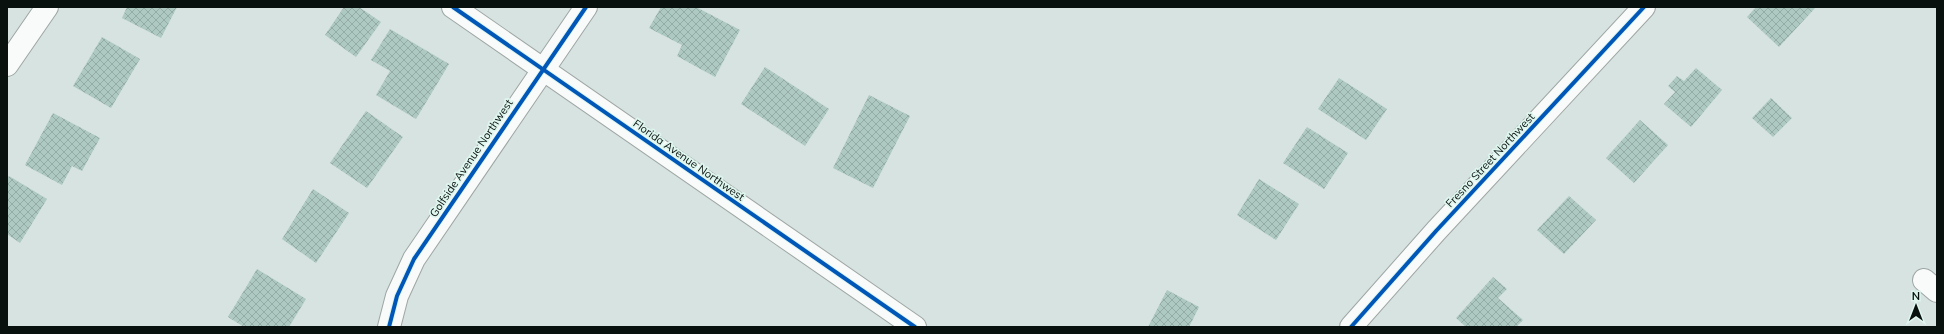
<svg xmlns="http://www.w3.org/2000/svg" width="1944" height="334" viewBox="0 0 1944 334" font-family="Mulish,sans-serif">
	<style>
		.building { fill: url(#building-cross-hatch) }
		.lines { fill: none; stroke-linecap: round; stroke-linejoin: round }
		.minor-casing { stroke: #9da6a4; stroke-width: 24 }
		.minor { stroke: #f9fbfa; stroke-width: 22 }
		.cycleway-casing { stroke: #dff6ef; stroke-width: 6 }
		.cycleway { stroke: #0057b8; stroke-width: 4 }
		.labels { text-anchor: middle; stroke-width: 3.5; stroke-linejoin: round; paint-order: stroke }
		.street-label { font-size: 11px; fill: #09110f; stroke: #dff6ef }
	</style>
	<defs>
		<pattern id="building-cross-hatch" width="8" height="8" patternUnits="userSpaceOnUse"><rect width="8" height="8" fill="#adc9c2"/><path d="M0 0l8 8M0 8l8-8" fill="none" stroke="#94aca6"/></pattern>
	</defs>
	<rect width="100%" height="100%" fill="#d7e3e0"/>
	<g class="building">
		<path d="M127,7H177L161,38L122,18Z"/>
		<path d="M344,7H359L381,22L356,57L325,35Z"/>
		<path d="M661,7H696L740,30L715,77L677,56L682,45L649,28Z"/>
		<path d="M1756,7H1816L1779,47L1747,17Z"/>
		<path d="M390,29L449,64L416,119L376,95L390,71L371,60Z"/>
		<path d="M102,37L140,59L111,108L73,86Z"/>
		<path d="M765,67L829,109L805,146L741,104Z"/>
		<path d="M1696,68L1722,90L1691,127L1664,104L1675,92L1668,86L1677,76L1684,81Z"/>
		<path d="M1339,78L1387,109L1366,140L1318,109Z"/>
		<path d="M869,95L910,116L873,188L833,168Z"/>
		<path d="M1771,98L1792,118L1773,137L1752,118Z"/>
		<path d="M366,111L403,137L367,188L330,163Z"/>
		<path d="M53,113L100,138L82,171L72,166L62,185L25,165Z"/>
		<path d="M1640,120L1668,145L1634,183L1606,158Z"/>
		<path d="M1307,127L1348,153L1324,189L1283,163Z"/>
		<path d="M9,176L47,199L20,243L7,234V179Z"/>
		<path d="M1259,179L1299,204L1276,240L1237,215Z"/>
		<path d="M313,189L349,213L316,263L282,239Z"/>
		<path d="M1569,196L1596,220L1564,254L1537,230Z"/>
		<path d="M257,269L306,299L289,327H244L228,317Z"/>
		<path d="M1493,277L1507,289L1498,298L1523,320L1516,327H1466L1456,318Z"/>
		<path d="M1167,290L1199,307L1189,327H1148Z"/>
	</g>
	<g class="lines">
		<defs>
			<g id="minor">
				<path d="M453,7L915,327"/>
				<path d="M7,65L47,7"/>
				<path d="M1924,280L1937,291"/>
				<path d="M389,327L397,296L414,259L586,7"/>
				<path d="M1351,327L1436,231L1644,7"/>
			</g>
		</defs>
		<use href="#minor" class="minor-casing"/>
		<use href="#minor" class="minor"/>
		<defs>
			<g id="cycleway">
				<path d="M453,7L915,327"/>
				<path d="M389,327L397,296L414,259L586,7"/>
				<path d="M1351,327L1436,231L1644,7"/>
			</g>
		</defs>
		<use href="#cycleway" class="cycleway-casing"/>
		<use href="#cycleway" class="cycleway"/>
	</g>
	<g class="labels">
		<g class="street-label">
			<text transform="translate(471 158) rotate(-56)" y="4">Golfside Avenue Northwest</text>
			<text transform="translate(689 160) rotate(35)" y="4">Florida Avenue Northwest</text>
			<text transform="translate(1490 160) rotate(-47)" y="4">Fresno Street Northwest</text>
		</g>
	</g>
	<rect width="1944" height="334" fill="none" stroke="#09110f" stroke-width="16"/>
	<g transform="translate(1916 306)" stroke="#dff6ef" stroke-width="3" paint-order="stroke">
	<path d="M0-3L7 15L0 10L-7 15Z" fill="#09110f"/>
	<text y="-6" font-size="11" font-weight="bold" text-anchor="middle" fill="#09110f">N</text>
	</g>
</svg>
